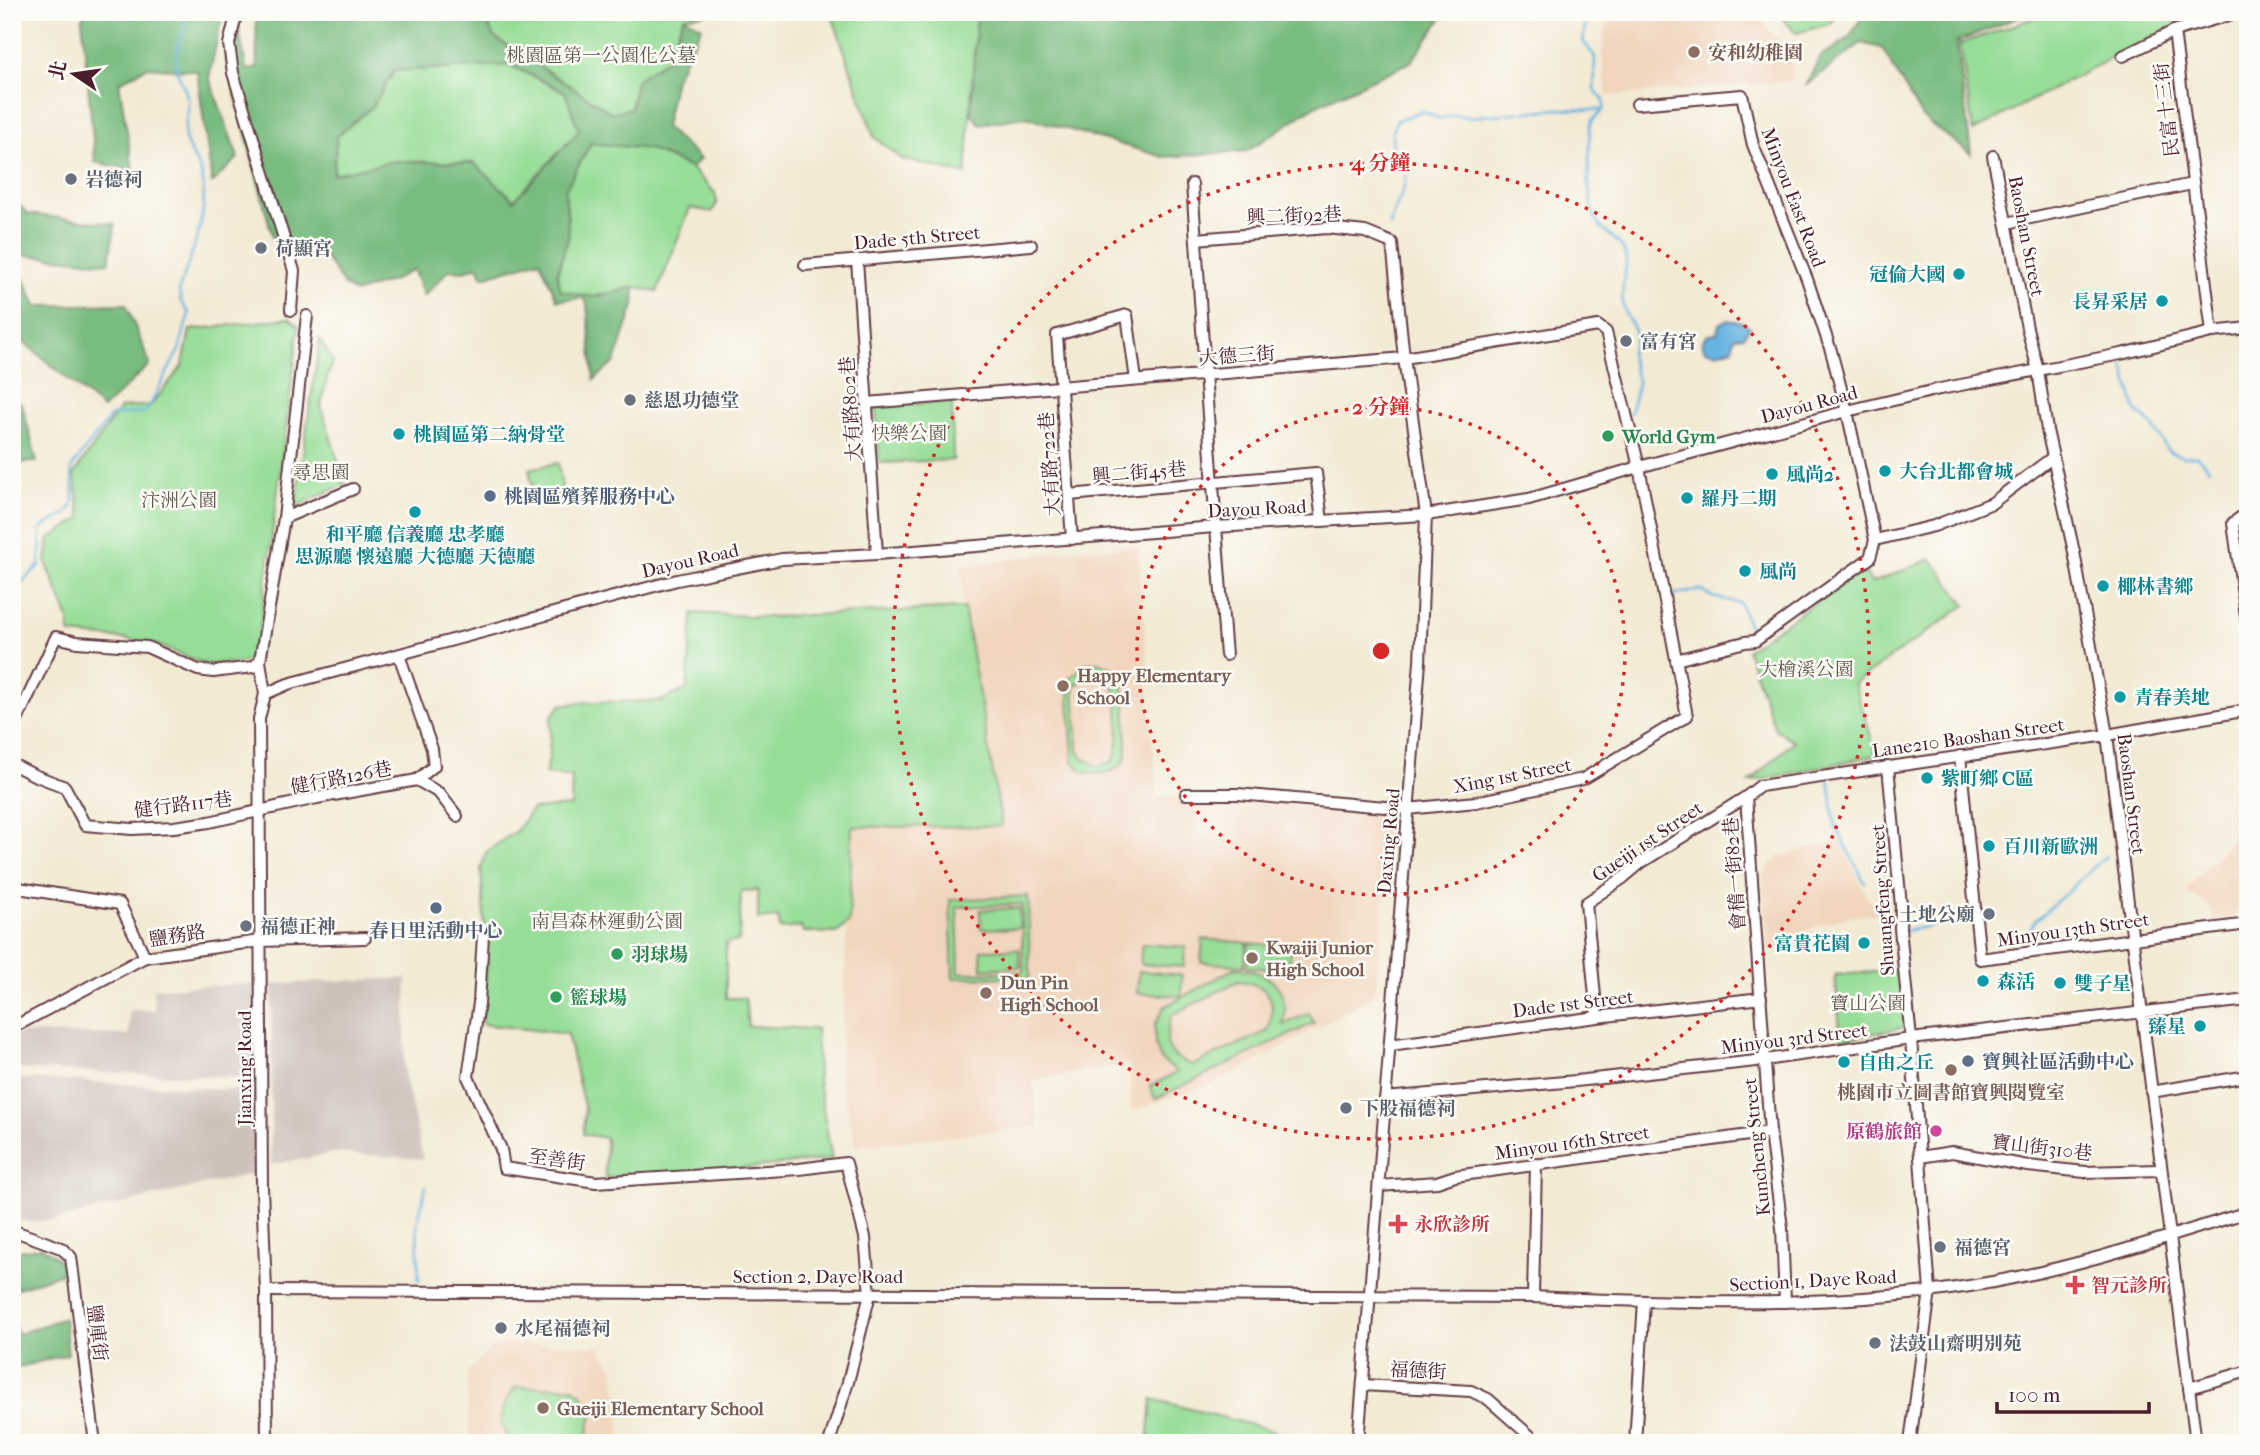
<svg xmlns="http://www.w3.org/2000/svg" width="2260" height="1455" viewBox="0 0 2260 1455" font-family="'IM FELL French Canon','Noto Serif TC',serif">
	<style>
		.built { fill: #f1d5bd }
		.industrial { fill: #cec1ba }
		.green { fill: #96dd97; stroke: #707e61; stroke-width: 2; fill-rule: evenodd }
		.forest { fill: #78bc80; stroke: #616e56; stroke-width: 2; fill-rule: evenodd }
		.water { fill: #68b4e1; stroke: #596a86; stroke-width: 2 }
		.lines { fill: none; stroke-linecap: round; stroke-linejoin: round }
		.stream { stroke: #68b4e1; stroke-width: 2.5 }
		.minor-casing { stroke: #633d44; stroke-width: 14 }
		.minor { stroke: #fff; stroke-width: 10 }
		.ring { fill: none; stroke: #d62828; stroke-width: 3.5; stroke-dasharray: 3.5 7 }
		.education-dot { fill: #8d6e63; stroke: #fdfcf7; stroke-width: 2.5 }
		.worship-dot { fill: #6b7280; stroke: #fdfcf7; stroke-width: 2.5 }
		.culture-dot { fill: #0f9aa8; stroke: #fdfcf7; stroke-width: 2.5 }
		.leisure-dot { fill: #2e9e5b; stroke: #fdfcf7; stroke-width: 2.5 }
		.service-dot { fill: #5c6f8a; stroke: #fdfcf7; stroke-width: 2.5 }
		.hotel-dot { fill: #d1479c; stroke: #fdfcf7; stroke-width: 2.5 }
		.health-dot { fill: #e0444e; stroke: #fdfcf7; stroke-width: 2.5 }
		.labels { text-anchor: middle; stroke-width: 5; stroke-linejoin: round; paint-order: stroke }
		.education-label { font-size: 19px; font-weight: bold; fill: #785e54; stroke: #fdfcf7; text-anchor: start }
		.park-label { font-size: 19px; fill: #61584b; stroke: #fdfcf7 }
		.street-label { font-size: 19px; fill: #4a1f2b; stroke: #fdfcf7 }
		.worship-label { font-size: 19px; font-weight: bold; fill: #5b616d; stroke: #fdfcf7; text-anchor: start }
		.culture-label { font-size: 19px; font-weight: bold; fill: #0d838f; stroke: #fdfcf7; text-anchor: start }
		.leisure-label { font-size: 19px; font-weight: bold; fill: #27864d; stroke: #fdfcf7; text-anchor: start }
		.service-label { font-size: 19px; font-weight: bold; fill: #4e5e75; stroke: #fdfcf7; text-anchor: start }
		.hotel-label { font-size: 19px; font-weight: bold; fill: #b23c85; stroke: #fdfcf7; text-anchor: end }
		.health-label { font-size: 19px; font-weight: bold; fill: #be3a42; stroke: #fdfcf7; text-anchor: start }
		.centre { fill: #d62828; stroke: #fdfcf7; stroke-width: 3.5 }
		.ring-label { font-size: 21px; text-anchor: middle; font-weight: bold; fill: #d62828; stroke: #fdfcf7; stroke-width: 5; stroke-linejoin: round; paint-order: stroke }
	</style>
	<rect width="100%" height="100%" fill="#fdfcf7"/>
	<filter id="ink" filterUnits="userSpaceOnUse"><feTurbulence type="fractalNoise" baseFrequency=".0143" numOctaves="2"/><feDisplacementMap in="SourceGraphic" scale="14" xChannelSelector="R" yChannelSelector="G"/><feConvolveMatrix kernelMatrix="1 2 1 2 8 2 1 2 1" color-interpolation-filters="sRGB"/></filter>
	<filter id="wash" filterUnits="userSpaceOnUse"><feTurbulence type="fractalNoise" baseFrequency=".00686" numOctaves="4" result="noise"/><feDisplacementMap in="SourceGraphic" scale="28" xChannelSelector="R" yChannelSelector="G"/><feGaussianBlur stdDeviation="1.57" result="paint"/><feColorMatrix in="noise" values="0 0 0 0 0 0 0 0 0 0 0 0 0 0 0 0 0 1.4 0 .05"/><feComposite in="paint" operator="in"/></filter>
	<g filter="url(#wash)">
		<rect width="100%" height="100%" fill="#f3ead4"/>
		<g class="built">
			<path d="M1612,12H1672L1676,20L1749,12L1764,24L1783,46L1791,66L1792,81L1607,96L1602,59L1603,37Z"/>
			<path d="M1138,547L1157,795L1276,802L1393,816L1375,994L1260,1060L1211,1084L1131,1111L1129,1064L1033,1080L1038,1127L856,1146L840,1078L852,827L1002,826L964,608L961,567L1071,550Z"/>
			<path d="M2234,837L2248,842V893L2243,892L2236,916L2214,922L2210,906L2185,891Z"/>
			<path d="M1840,840L1867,897L1879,913L1840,918L1810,929L1768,950L1762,875L1780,856Z"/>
			<path d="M512,1343L597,1346L614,1368L622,1443H469L467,1373L493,1346Z"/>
		</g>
		<g class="industrial">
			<path d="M407,978L404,1071L423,1159L334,1153L271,1165L272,984Z"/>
			<path d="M255,984L254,1078L12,1069V1037L23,1033L129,1035V1010H155L153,988Z"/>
			<path d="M12,1078L257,1091L259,1172L49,1221L30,1222L17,1220L12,1217Z"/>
		</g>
		<g class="green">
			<path d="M483,12H703L704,14L684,17L667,59L636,80L631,108L612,113L494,37Z"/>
			<path d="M831,12H977L966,174L902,159L874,137Z"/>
			<path d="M1776,12H1841L1830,24L1796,33Z"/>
			<path d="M2051,12H2218L2167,29L1973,131L1960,44Z"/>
			<path d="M510,65L565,92L579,131L514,200L333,174L337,136L373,106L394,71Z"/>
			<path d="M590,143L649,149L691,168L715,193L717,203L712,212L690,208L657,292L635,287L593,297L561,291L557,274L569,235L565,190Z"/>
			<path d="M289,318L299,326L256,659L238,663L205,664L155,644L125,639L70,634L69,619L46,562L49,539L81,518L74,474L120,408L151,405L183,365L190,330Z"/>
			<path d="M320,339L333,362L327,377L321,406L345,484L295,507Z"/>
			<path d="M952,401L953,460L879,463L876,407Z"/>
			<path d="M558,463L563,493L534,497L529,469Z"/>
			<path d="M1931,559L1966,605L1854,683L1877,755L1750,782L1794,741L1775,729L1747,650L1863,569L1872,583Z"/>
			<path d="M964,608L1002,826L852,827L849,922L837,933L803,932L801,927L780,929L778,917L758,919V890L741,891L739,941L726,943V998H745L748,1026L816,1029L818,1081L832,1159L729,1170L605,1178L606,1138L583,1134L585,1110L567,1034L482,1024L487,965L481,869L486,852L516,831L532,809L571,806L572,777L545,774L549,759L551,717L561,705L589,702L661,701L687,689L693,613L769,617Z"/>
			<path d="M1094,662C1129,664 1125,703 1126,728C1126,736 1128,748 1126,756C1122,773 1093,779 1080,769C1077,767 1075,763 1073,761L1068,680L1086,664ZM1097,672C1103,674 1107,676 1111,681C1120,694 1122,749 1112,762L1097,766L1083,758L1078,751L1074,687L1088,675Z"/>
			<path d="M1028,896L1030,977L953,978L950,900ZM1022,904L1023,972L959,973L957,907Z"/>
			<path d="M1019,908L1020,928L981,929L980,910Z"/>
			<path d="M1203,939L1247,943L1244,966L1201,962Z"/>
			<path d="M1249,943L1291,947L1289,971L1247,967Z"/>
			<path d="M1142,944L1185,947L1184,967L1140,964Z"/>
			<path d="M1019,949L1020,967L982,969L981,950Z"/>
			<path d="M1235,968C1269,971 1292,988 1283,1025L1309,1013L1314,1023L1155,1099L1150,1086L1178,1072L1161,1060L1155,1044V1025L1164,1007ZM1238,981C1272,985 1277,1000 1268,1031L1193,1065C1164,1056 1163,1041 1172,1015Z"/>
			<path d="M1899,970L1906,1027L1841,1040L1835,975Z"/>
			<path d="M1139,971L1182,975L1181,996L1137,993Z"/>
			<path d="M516,1387H572L582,1394L592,1414L587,1438H590V1443H504L511,1442C495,1424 501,1403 516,1387Z"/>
			<path d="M1152,1399L1275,1431L1273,1443H1148Z"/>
		</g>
		<g class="forest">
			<path d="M85,12H223L209,77L238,158L212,183L197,71L147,67L119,82L133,170L95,162L82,19Z"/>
			<path d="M256,12H483L494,37L612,113L631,108L636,80L667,59L684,17L702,27L675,78L665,127L700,159L691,168L649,149L591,143L565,190L569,235L557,274L561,291L593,297L635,287L634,306L615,362L594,380L587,304L584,298L557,300L540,260L483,277L478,266L465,271L449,270L424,296L413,269L394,280L355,293L344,285L325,257L274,243L226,58L239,29L246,69H257ZM510,65L565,92L579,131L514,200L474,163L395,161L333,174L337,136L373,106L394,71Z"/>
			<path d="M977,12H1446L1411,62L1317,105L1247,151L1164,157L1026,117L980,124L971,114Z"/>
			<path d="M1865,12H2031L1957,42L1971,154L1922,117L1882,48L1861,43L1805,86L1821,56L1849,38Z"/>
			<path d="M12,198L28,214L115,224L109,263L14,254L36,306L126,304L150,364L103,409L19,338H12Z"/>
			<path d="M12,396L22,404L37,462L12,463Z"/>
			<path d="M42,1247L63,1263L65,1272L12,1290V1252Z"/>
			<path d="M64,1318L68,1354L12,1369V1320L18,1334Z"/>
		</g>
		<path class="water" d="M1726,320L1742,322L1750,327L1744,336L1734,337L1733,348C1722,352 1714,355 1704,349L1702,341L1707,335L1717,333L1719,324Z"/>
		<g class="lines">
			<g class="stream">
				<path d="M1593,12L1586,18L1583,41L1595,57L1594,89L1604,100V109L1592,121L1590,129C1590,157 1585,189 1594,215C1600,233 1616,236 1622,247C1633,265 1618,286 1623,306C1630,332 1643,322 1630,355C1640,388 1639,381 1630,414"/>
				<path d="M1390,226C1392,208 1405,196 1406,173C1393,156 1387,140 1397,120L1422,111L1441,119L1455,115L1469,117L1558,109L1603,110"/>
				<path d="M2123,364L2136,411L2152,425L2169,452L2185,457L2197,456L2209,468"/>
				<path d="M12,592L40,565L41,529C48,521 62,519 69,511C78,501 70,480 72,467L111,416L143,412L148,409L179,350L189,313L181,302L179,290C191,254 210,215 202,176C199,162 187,151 185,137C183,124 190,112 188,100C186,87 177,77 176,65C175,46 185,30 185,12"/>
				<path d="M1671,595L1701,590L1712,597L1740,603L1752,634"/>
				<path d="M1829,779L1835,825L1865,883"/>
				<path d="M1905,931L1926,927L1963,913"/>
				<path d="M2025,937L2035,921L2106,856"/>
				<path d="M419,1281L417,1225L426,1186"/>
			</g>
		</g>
	</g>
	<g filter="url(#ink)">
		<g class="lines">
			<defs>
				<g id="minor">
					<path d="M237,12L229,44L233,73L294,271L291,310"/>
					<path d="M2174,31L2212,332"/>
					<path d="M2123,56L2174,31L2239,12"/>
					<path d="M1637,104L1742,95L1753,145L1807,279L1831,351L1847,411L1875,540L1870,558L1755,641L1745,642L1676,660"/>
					<path d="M1993,156L2027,328L2038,370L2047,430L2074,552L2107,735L2196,1443"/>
					<path d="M1192,184C1203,341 1213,498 1226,655"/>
					<path d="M2007,223L2192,184"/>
					<path d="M1196,239L1327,228L1365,232L1392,243L1404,358L1426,515L1420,662L1358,1443"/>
					<path d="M857,260L877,554"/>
					<path d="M805,265L1031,245"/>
					<path d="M867,403L1404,358L1598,326L1606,332L1639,467L1687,716L1583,779L1476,802L1408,809L1238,794H1186"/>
					<path d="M1069,495L1316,473L1322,521"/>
					<path d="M2248,512L2233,523L2248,630"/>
					<path d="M284,518L307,316"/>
					<path d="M1072,539L1057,335L1127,315L1136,380"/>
					<path d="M1875,540L1934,526L1992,503L2053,457"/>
					<path d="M399,655L432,749L434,766L417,780"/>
					<path d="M260,661L265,694L259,719L262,1188L266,1291L267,1443"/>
					<path d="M265,694L288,684L677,580L782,559L877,554L1215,527L1426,515L1529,499L1639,467L1847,411L1940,389L2121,354L2212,332L2248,328"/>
					<path d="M12,731L56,637L77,642L147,647L198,670L213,672L253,667L260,661L284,518L353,489"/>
					<path d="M1960,756L1980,959L2248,924"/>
					<path d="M12,764L34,775L65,787L85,825L132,829L174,827L209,822L317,798L417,780L439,793L457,816"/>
					<path d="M1888,766L1901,906L1900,928L1911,1039L1930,1291L1910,1443"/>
					<path d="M1746,797L1770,1132L1782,1228L1785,1302"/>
					<path d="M12,887L120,904L145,957"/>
					<path d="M483,935L479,1003L468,1077L501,1149L504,1168L596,1182L799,1169L846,1163L865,1237L870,1294L848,1382L829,1443"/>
					<path d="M1597,1017L1586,903L1623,878L1642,862L1746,797L1760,786L2107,735L2248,710"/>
					<path d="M12,1028L145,957L260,941L365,938"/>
					<path d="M1390,1045L1597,1017L1761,998"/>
					<path d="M2151,1092L2248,1076"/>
					<path d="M1385,1098L1576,1081L1765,1060L1911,1039L2248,1000"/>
					<path d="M1920,1157L1952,1152L2028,1166L2085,1172L2160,1170"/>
					<path d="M1379,1186L1437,1182L1455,1176L1770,1132"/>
					<path d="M12,1230L61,1248L71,1257L95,1443"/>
					<path d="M266,1291L1533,1297C1685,1303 1842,1310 1993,1282C2080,1266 2163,1238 2248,1212"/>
					<path d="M1533,1297L1536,1164"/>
					<path d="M1363,1385L1471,1391L1488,1399L1538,1443"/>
					<path d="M2189,1388L2248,1371"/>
					<path d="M1635,1443L1644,1301"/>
				</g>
			</defs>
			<use href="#minor" class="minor-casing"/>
			<use href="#minor" class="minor"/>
		</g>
	</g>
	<g class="ring">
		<circle cx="1381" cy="651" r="244"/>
		<circle cx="1381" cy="651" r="488"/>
	</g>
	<g class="education-dot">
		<circle cx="1694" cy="52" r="7"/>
		<circle cx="1063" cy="686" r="7"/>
		<circle cx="1252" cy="958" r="7"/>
		<circle cx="986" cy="993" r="7"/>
		<circle cx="1951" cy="1070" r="7"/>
		<circle cx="543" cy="1408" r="7"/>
	</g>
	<g class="worship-dot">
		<circle cx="71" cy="179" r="7"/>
		<circle cx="261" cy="248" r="7"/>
		<circle cx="1626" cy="341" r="7"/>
		<circle cx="630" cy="400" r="7"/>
		<circle cx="1989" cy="914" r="7"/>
		<circle cx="246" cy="926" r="7"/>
		<circle cx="1346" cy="1108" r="7"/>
		<circle cx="1940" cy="1247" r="7"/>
		<circle cx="501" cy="1328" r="7"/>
		<circle cx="1875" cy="1343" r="7"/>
	</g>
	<g class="culture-dot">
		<circle cx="1959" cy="274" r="7"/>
		<circle cx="2162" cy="301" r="7"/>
		<circle cx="399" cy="434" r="7"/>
		<circle cx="1885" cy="471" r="7"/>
		<circle cx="1772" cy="474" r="7"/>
		<circle cx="1687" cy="498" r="7"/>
		<circle cx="415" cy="512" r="7"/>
		<circle cx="1745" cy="571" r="7"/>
		<circle cx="2103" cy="586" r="7"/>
		<circle cx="2120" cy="697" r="7"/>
		<circle cx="1927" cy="778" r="7"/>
		<circle cx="1989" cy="846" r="7"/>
		<circle cx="1864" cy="943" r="7"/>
		<circle cx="1983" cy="981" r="7"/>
		<circle cx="2060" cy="983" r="7"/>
		<circle cx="2200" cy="1026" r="7"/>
		<circle cx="1844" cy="1062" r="7"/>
	</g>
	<g class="leisure-dot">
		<circle cx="1608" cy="436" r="7"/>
		<circle cx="617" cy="954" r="7"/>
		<circle cx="556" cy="997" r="7"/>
	</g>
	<g class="service-dot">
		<circle cx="490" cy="496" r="7"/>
		<circle cx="436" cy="908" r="7"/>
		<circle cx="1968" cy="1061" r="7"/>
	</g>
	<circle class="hotel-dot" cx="1936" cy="1131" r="7"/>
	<g class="health-dot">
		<path d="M1394.5 1213.5h7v7h7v7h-7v7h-7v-7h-7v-7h7z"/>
		<path d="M2071.5 1274.5h7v7h7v7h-7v7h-7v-7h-7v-7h7z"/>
	</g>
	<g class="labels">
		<g class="education-label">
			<text x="1708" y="59">安和幼稚園</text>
			<text x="1077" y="682">Happy Elementary<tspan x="1077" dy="22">School</tspan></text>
			<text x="1266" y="954">Kwaiji Junior<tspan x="1266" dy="22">High School</tspan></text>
			<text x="1000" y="989">Dun Pin<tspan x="1000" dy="22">High School</tspan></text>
			<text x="1951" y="1099" text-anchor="middle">桃園市立圖書館寶興閱覽室</text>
			<text x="557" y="1415">Gueiji Elementary School</text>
		</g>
		<g class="park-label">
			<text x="601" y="62">桃園區第一公園化公墓</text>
			<text x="909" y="440">快樂公園</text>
			<text x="321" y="479">尋思園</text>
			<text x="179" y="507">汴洲公園</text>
			<text x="1806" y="676">大檜溪公園</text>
			<text x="607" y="928">南昌森林運動公園</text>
			<text x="1868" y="1010">寶山公園</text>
		</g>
		<g class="street-label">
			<text transform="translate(2166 110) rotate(-97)" y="7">民富十三街</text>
			<text transform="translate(1794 197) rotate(69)" y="7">Minyou East Road</text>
			<text transform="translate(1294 215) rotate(-2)" y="7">興二街92巷</text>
			<text transform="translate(2027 236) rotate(79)" y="7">Baoshan Street</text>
			<text transform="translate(917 237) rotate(-5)" y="7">Dade 5th Street</text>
			<text transform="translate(1237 355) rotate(-4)" y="7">大德三街</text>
			<text transform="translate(1809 404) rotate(-15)" y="7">Dayou Road</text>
			<text transform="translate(850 409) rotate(-94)" y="7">大有路802巷</text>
			<text transform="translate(1049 464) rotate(-94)" y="7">大有路722巷</text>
			<text transform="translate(1139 472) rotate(-5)" y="7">興二街45巷</text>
			<text transform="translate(1257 508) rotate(-3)" y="7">Dayou Road</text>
			<text transform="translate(690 560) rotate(-13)" y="7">Dayou Road</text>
			<text transform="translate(1968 737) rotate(-8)" y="7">Lane210 Baoshan Street</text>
			<text transform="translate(1512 775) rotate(-11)" y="7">Xing 1st Street</text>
			<text transform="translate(341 777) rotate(-11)" y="7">健行路126巷</text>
			<text transform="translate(2132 794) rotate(83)" y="7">Baoshan Street</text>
			<text transform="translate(183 804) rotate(-7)" y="7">健行路117巷</text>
			<text transform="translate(1388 841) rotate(-85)" y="7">Daxing Road</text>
			<text transform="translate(1647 841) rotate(-34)" y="7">Gueiji 1st Street</text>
			<text transform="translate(1734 874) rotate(-94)" y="7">會稽一街82巷</text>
			<text transform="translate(1882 900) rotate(-94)" y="7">Shuangfeng Street</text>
			<text transform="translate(2073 929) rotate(-8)" y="7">Minyou 13th Street</text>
			<text transform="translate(177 935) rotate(-9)" y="7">鹽務路</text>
			<text transform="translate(1573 1003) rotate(-7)" y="7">Dade 1st Street</text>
			<text transform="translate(1794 1038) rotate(-7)" y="7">Minyou 3rd Street</text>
			<text transform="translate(244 1068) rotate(-90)" y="7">Jianxing Road</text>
			<text transform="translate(1572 1142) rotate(-8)" y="7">Minyou 16th Street</text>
			<text transform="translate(1756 1147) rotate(-96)" y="7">Kuncheng Street</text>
			<text transform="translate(2042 1147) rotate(7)" y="7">寶山街310巷</text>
			<text transform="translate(557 1159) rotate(8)" y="7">至善街</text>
			<text x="818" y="1283">Section 2, Daye Road</text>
			<text transform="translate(1813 1280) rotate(-3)" y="7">Section 1, Daye Road</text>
			<text transform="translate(98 1333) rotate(83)" y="7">鹽庫街</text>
			<text transform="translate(1418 1370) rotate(3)" y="7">福德街</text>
		</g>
		<g class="worship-label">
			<text x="85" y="186">岩德祠</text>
			<text x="275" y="255">荷顯宮</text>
			<text x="1640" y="348">富有宮</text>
			<text x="644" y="407">慈恩功德堂</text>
			<text x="1975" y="921" text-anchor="end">土地公廟</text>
			<text x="260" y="933">福德正神</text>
			<text x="1360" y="1115">下股福德祠</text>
			<text x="1954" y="1254">福德宮</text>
			<text x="515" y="1335">水尾福德祠</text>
			<text x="1889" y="1350">法鼓山齋明別苑</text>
		</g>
		<g class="culture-label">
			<text x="1945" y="281" text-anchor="end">冠倫大國</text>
			<text x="2148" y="308" text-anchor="end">長昇采居</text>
			<text x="413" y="441">桃園區第二納骨堂</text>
			<text x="1899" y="478">大台北都會城</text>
			<text x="1786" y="481">風尚2</text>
			<text x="1701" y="505">羅丹二期</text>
			<text x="415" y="541" text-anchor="middle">和平廳 信義廳 忠孝廳<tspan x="415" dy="22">思源廳 懷遠廳 大德廳 天德廳</tspan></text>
			<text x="1759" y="578">風尚</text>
			<text x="2117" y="593">椰林書鄉</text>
			<text x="2134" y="704">青春美地</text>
			<text x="1941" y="785">紫町鄉 C區</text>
			<text x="2003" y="853">百川新歐洲</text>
			<text x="1850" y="950" text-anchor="end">富貴花園</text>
			<text x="1997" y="988">森活</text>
			<text x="2074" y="990">雙子星</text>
			<text x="2186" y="1033" text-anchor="end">臻星</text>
			<text x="1858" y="1069">自由之丘</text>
		</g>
		<g class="leisure-label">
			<text x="1622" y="443">World Gym</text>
			<text x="631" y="961">羽球場</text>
			<text x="570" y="1004">籃球場</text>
		</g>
		<g class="service-label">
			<text x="504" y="503">桃園區殯葬服務中心</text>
			<text x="436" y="937" text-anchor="middle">春日里活動中心</text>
			<text x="1982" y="1068">寶興社區活動中心</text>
		</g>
		<g class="hotel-label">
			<text x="1922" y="1138">原鶴旅館</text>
		</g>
		<g class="health-label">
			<text x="1414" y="1231">永欣診所</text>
			<text x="2091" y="1292">智元診所</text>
		</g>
	</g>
	<circle cx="1381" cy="651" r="10" class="centre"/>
	<g class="ring-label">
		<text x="1381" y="170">4 分鐘</text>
		<text x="1381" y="414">2 分鐘</text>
	</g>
	<rect width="2260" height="1455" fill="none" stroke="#fdfcf7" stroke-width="42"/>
	<g transform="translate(74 74) rotate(283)" stroke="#fdfcf7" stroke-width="5" paint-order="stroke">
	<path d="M0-5L12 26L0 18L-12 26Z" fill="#4a1f2b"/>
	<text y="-10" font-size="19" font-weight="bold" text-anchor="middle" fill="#4a1f2b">北</text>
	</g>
	<path d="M1997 1402v10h152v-10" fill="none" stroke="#4a1f2b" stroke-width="3.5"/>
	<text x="2008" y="1402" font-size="21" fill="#4a1f2b" stroke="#fdfcf7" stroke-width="5" paint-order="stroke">100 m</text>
</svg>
